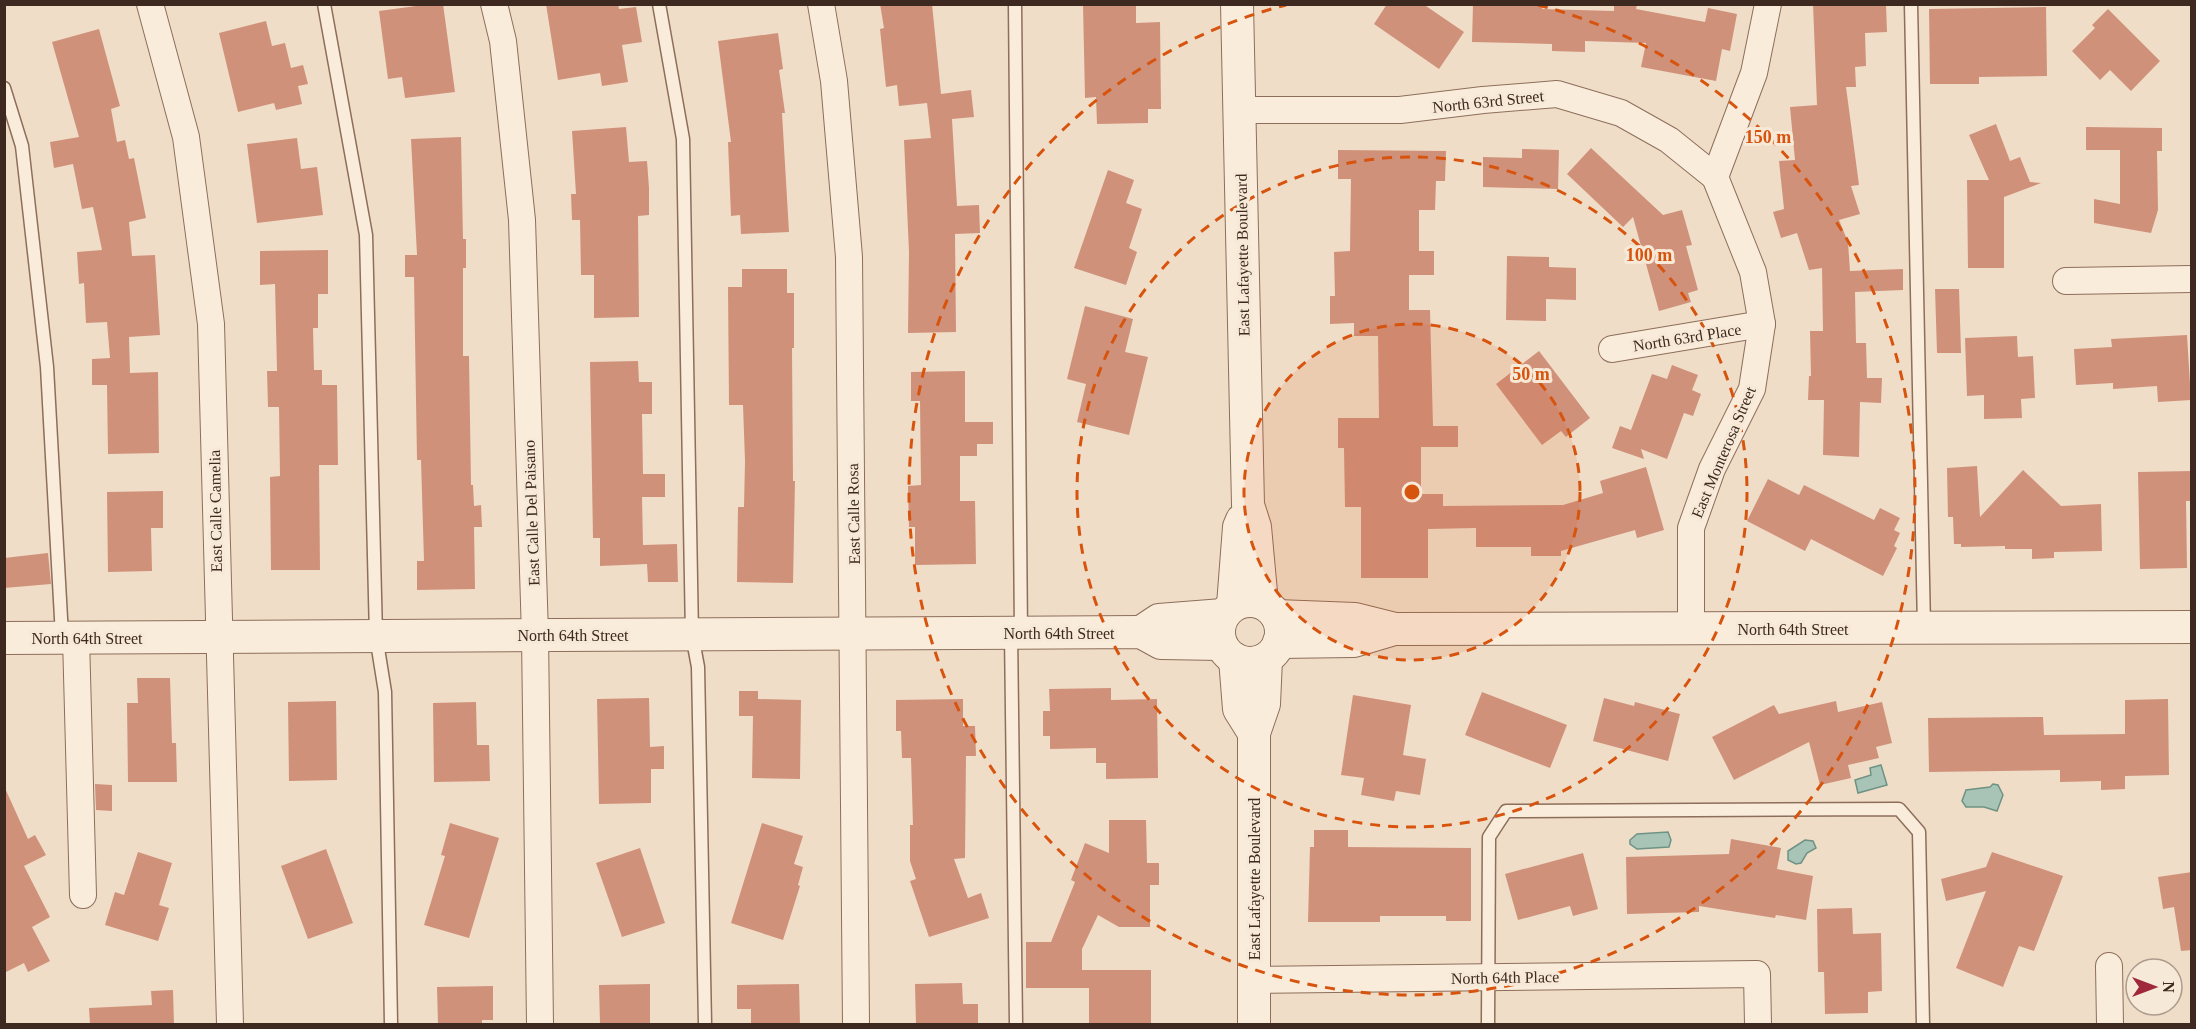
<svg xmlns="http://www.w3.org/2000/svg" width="2196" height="1029" viewBox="0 0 2196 1029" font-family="Georgia,serif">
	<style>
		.water { fill: #a8c4b7; stroke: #6e9384; stroke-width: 1.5 }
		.building { fill: #d0917b }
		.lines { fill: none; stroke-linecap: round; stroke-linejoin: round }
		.service-casing { stroke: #8d6e5b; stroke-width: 15 }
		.minor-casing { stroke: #8d6e5b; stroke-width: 28 }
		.tertiary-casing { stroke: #8d6e5b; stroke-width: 34 }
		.service { stroke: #faecdb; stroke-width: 12 }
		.minor { stroke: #faecdb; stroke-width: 26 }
		.tertiary { stroke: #faecdb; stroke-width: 32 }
		.ring { fill: none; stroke: #d7540e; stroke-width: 3; stroke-dasharray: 10 8 }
		.labels { text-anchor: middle; stroke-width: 6; stroke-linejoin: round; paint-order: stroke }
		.street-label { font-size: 16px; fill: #3d291f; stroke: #f7e9d7 }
		.centre { fill: #d7540e; stroke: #f7e9d7; stroke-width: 3 }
		.ring-label { font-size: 18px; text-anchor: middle; font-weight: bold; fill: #d7540e; stroke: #f7e9d7; stroke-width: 6; stroke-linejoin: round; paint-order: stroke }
	</style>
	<rect width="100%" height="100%" fill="#f0ddc7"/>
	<g class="water">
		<path d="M1881,765L1887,785L1858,793L1855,780L1871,775L1870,768Z"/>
		<path d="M1993,784L1998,785L2003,795L1997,811L1984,807H1966L1962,801L1966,790L1990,787Z"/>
		<path d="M1668,832L1671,840L1669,847L1637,849L1630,844V840L1637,834Z"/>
		<path d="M1805,840L1813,841L1816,848L1807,853L1801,863L1796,864L1788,860V851Z"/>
	</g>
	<g class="building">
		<path d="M431,4H443L455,92L405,98L402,77L388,79L379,11Z"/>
		<path d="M546,4H618L619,9L636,7L642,42L622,45L628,82L602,86L600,73L558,80Z"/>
		<path d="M880,4H932L941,94L971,90L974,117L952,119L957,206L979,205L980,233L955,234L956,332L908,333L909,252L904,140L931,138L927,103L899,106L897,85L886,87L880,29L884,28Z"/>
		<path d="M1083,4H1136V23L1160,22L1161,109H1148V123L1097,124L1096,97L1085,98Z"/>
		<path d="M1387,4H1423L1464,32L1439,69L1374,24Z"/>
		<path d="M1473,4H1543L1542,9L1614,11V4H1637L1636,9L1705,22L1708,8L1737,14L1730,51L1722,49L1716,81L1641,67L1646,43L1585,41V52L1552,51V44L1472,42Z"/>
		<path d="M1813,4H1886L1887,32L1865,33L1866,66L1855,67L1856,87H1846L1859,185L1851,186L1860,214L1839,220L1848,242L1850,271L1903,269V290L1855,292L1856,343H1866L1867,378H1882L1881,403L1860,402L1859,457L1823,455L1824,400H1808L1809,376H1811L1810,331H1823L1822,268L1809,270L1797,233L1781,238L1773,212L1784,209L1779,161L1795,160L1790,107L1817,105Z"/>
		<path d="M2046,7L2047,76L1979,77V84H1930L1929,9Z"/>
		<path d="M2108,9L2160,61L2131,91L2110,70L2100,80L2072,51L2095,28L2092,25Z"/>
		<path d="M266,21L272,46L285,43L291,68L303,65L308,84L298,86L302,104L276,110L274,103L238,112L219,33Z"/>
		<path d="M99,29L120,106L111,109L117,142L125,140L129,159L134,158L146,218L129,222L132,256L155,255L160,335L129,337L130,373L158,372L159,453L108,454L107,385H92V359L110,358L107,322L86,323L84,283L79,284L77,252L102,250L93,207L82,209L73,164L54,168L50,142L79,137L52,42Z"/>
		<path d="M778,33L783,69L779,70L785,113H782L789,232L741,234L740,215L731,216L728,142H731L718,41Z"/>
		<path d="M1996,124L2010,161L2020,157L2030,182L2041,183L2004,197V268H1968L1967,180H1989L1969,135Z"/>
		<path d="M626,127L629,162L647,161L649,188V215L638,216L639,317L594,318V275H581L580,220H572L571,194H576L572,131Z"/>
		<path d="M2086,127L2162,128V151H2157L2158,210L2151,233L2094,223V199L2120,204V150H2086Z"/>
		<path d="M461,137L463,239H466V268H463V356H469L471,485H473L474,506L481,505L482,527H474L475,589L417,590V561H424L421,460H417L414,277H405V255H417L411,139Z"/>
		<path d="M297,138L301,169L317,167L323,215L257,223L247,144Z"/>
		<path d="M1591,148L1663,215L1682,210L1692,245L1686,246L1698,290L1688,293L1691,302L1659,311L1633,217L1623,227L1567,174Z"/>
		<path d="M1522,149L1559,150L1558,189L1483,187V157L1522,158Z"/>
		<path d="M1338,150L1446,151L1445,181H1436L1435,210H1419V251H1434V275H1409V310H1430L1433,426H1458V447H1421V494H1443V506L1563,505L1603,493L1600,481L1646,467L1664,530L1637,538L1635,530L1561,551V556H1531V547H1476V528L1428,529V578H1361V507H1345L1344,448H1338V418H1379L1378,336H1354V323L1330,324V296H1335L1334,252L1350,251L1351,179H1338Z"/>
		<path d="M1108,170L1134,180L1126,203L1142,209L1129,248L1137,252L1126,285L1074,268Z"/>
		<path d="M328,250V294H318V328H313L314,370H322V385H337L338,465H319L320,570H271L270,477L280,476L279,407H268L267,371H277L275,284L260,285V251Z"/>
		<path d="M1507,256L1549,257V267L1576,268V300L1546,299V321L1506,320Z"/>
		<path d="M742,269H787V293H794V348H792L793,481H795L793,583L737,582L738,507H744L745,461L743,405H729L728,287H742Z"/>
		<path d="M1935,289H1959L1961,353H1937Z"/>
		<path d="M1085,306L1133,319L1125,352L1148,357L1129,435L1077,422L1086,384L1067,379Z"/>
		<path d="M2187,335L2191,400L2158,402L2157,386L2113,389V383L2076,385L2074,349L2112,347L2111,339Z"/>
		<path d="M2017,336L2018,357L2033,356L2035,398L2021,399L2022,418L1984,419V395L1967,396L1965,338Z"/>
		<path d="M1539,351L1590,418L1566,437L1561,431L1542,445L1496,384Z"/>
		<path d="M638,361L639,382H652V414H642L643,474H665V497H642L643,545L677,544L678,582H648L647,564L600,566V538H593L590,362Z"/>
		<path d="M1672,365L1698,375L1692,390L1701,394L1693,416L1684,413L1667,459L1641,449L1644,459L1612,448L1620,426L1631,430L1652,374L1667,379Z"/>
		<path d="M965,371V422H993V444H977V456H960V501H975L976,564L915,565V527H909L908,486L921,485L920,401H911V372Z"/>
		<path d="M1977,466L1980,517L2023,470L2061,506L2101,504L2102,551L2054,552V558L2032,559V549H2005V546L1961,547V544H1954L1953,517H1948L1947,468Z"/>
		<path d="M2192,471V501H2186L2187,568L2140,569L2138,472Z"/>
		<path d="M1768,479L1799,495L1804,485L1874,520L1880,508L1900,518L1894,530L1900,533L1894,546L1897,548L1883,576L1811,539L1805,551L1747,521Z"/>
		<path d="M163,491V528H151L152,571L108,572L107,492Z"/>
		<path d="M48,553L51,584L4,588V558Z"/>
		<path d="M137,678H170L172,743H176L177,782H128L127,703H138Z"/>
		<path d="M1111,688V700L1157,699L1158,778L1106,779V763H1096V748L1050,749V736H1043V711H1050L1049,689Z"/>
		<path d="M739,691H758V699L801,700L800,779L752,778L753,716H739Z"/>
		<path d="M1482,692L1567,725L1550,768L1465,735Z"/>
		<path d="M1353,695L1411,705L1403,755L1426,759L1420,795L1396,791L1394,801L1361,795L1364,778L1341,775Z"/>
		<path d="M649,698L650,747L664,746V769H651V803L599,804L597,699Z"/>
		<path d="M1604,698L1634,706L1635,702L1680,714L1668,761L1593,741Z"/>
		<path d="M963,699V726H975L976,756H966L965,858L954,859L968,898L981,893L989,918L929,937L910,881L916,879L910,861V825H913L911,758H902L901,731H896V700Z"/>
		<path d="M2168,699L2169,775L2125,776V789L2101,790V781L2060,782V770L1929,772L1928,718L2043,717L2044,735L2125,734V700Z"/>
		<path d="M336,701L337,780L289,781L288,702Z"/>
		<path d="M1836,701L1838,712L1882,702L1892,743L1876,747L1879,758L1848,765L1851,778L1820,785L1809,742L1734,780L1712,737L1774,705L1779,714Z"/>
		<path d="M476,702L477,745H489L490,781L434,782L433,703Z"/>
		<path d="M95,784L112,785V811L96,810Z"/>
		<path d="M4,786L28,839L35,835L46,855L24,866L50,917L32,927L50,961L28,972L24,963L4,973Z"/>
		<path d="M1109,820H1146L1147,863H1159V885H1150V927H1119L1098,915L1082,949V970H1151V1024H1089V988H1026V942H1051L1075,882L1071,880L1085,843L1109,853Z"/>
		<path d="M450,823L499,838L469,938L424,925L445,856L441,855Z"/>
		<path d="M762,823L803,836L794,864L803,867L798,885L800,886L783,940L731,923Z"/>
		<path d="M1314,830H1348V847L1471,848V921H1446V916H1380V922H1308L1310,847H1314Z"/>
		<path d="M1731,839L1781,848L1777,869L1813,876L1806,920L1776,915L1775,918L1699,906V912L1627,914L1626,857L1729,854Z"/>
		<path d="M640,848L665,923L622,937L596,863Z"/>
		<path d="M326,849L353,923L308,939L281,866Z"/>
		<path d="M138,852L172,863L159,905L169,908L158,941L105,925L115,892L124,895Z"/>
		<path d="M1992,852L2063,876L2034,951L2019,946L2003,987L1956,968L1986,891L1946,901L1941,879L1986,867Z"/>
		<path d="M1583,853L1598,909L1573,916L1570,906L1518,920L1505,874Z"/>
		<path d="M2192,872V950L2181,951L2174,907L2163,909L2158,877Z"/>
		<path d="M1852,908L1853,934L1881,933L1882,991L1868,992V1013L1825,1014L1824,972H1818L1817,909Z"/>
		<path d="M962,983L963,1004H978V1024H916L915,984Z"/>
		<path d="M650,984V1024H600L599,985Z"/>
		<path d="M799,984L800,1024H751V1009H737V985Z"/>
		<path d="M493,986V1020H482V1024H438L437,987Z"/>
		<path d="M173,990L174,1024H90L89,1008L152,1005L151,991Z"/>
	</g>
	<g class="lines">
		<defs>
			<g id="service">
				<path d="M324,4L366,235L376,636L385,692L391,1024"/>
				<path d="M659,4L683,139L692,635L698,667L705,1024"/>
				<path d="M1015,4L1021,632"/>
				<path d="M1911,4L1924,627"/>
				<path d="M4,88L22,146L47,367L62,636"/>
				<path d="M1011,633L1016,1024"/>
				<path d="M1488,1024L1489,837L1506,811L1899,809L1919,832L1923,1024"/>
			</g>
			<g id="minor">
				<path d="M150,4L186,137L211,324L230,1024"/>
				<path d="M494,4L503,41L522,220L535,635L540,1024"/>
				<path d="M821,4L834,81L849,257L856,1024"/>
				<path d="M1238,110H1400L1483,100L1557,94L1621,113L1669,140L1715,177"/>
				<path d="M2066,281L2192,279"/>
				<path d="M1612,349L1762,324"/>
				<path d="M1691,629V528L1712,469L1752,389L1762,324L1753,272L1715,177L1754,73L1768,4"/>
				<path d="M76,638L83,895"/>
				<path d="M2109,966L2110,1024"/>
				<path d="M1254,980L1757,974L1758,1024"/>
			</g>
			<g id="tertiary">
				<path d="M1237,4L1248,505L1255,527L1262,603"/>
				<circle cx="1250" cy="632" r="31"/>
				<path d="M1233,605L1239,527L1242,520"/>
				<path d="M1277,616L1355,619L1395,629L2192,627"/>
				<path d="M1141,632L1159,620L1223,615"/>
				<path d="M4,638L1141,632L1161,643L1221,644"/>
				<path d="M1279,642L1354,641L1391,630"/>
				<path d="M1235,659L1239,709L1254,733"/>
				<path d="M1254,1024V733L1264,704L1266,659"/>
			</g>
		</defs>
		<use href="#service" class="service-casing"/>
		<use href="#minor" class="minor-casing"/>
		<use href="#tertiary" class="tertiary-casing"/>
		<use href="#service" class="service"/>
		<use href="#minor" class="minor"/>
		<use href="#tertiary" class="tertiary"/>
	</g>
	<circle cx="1412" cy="492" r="168" fill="#d7540e" fill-opacity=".12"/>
	<g class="ring">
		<circle cx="1412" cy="492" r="168"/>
		<circle cx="1412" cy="492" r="335"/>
		<path d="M1538 5A503 503 0 1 1 1286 5"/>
	</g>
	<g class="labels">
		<g class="street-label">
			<text transform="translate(1488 101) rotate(-6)" y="6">North 63rd Street</text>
			<text transform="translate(1242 255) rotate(-91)" y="6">East Lafayette Boulevard</text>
			<text transform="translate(1687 337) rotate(-9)" y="6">North 63rd Place</text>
			<text transform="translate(1723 452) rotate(-67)" y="6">East Monterosa Street</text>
			<text transform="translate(215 511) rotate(-91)" y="6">East Calle Camelia</text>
			<text transform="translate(531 513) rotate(-92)" y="6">East Calle Del Paisano</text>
			<text transform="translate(853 514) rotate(-91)" y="6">East Calle Rosa</text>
			<text x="1793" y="635">North 64th Street</text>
			<text x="1059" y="639">North 64th Street</text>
			<text x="573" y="641">North 64th Street</text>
			<text x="87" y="644">North 64th Street</text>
			<text transform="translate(1254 879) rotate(-90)" y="6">East Lafayette Boulevard</text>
			<text transform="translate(1505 977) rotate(-1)" y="6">North 64th Place</text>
		</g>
	</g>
	<circle cx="1412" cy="492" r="9" class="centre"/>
	<g class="ring-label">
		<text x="1768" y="143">150 m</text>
		<text x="1649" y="261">100 m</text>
		<text x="1531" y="380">50 m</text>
	</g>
	<rect width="2196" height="1029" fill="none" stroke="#3d291f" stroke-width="12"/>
	<g transform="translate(2154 987) rotate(90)"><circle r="28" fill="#f7e9d7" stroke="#ad9c8d" stroke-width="1.5"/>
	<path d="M0-4.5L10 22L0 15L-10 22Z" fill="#9f283b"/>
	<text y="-9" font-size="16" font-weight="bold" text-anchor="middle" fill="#3d291f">N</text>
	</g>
</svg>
